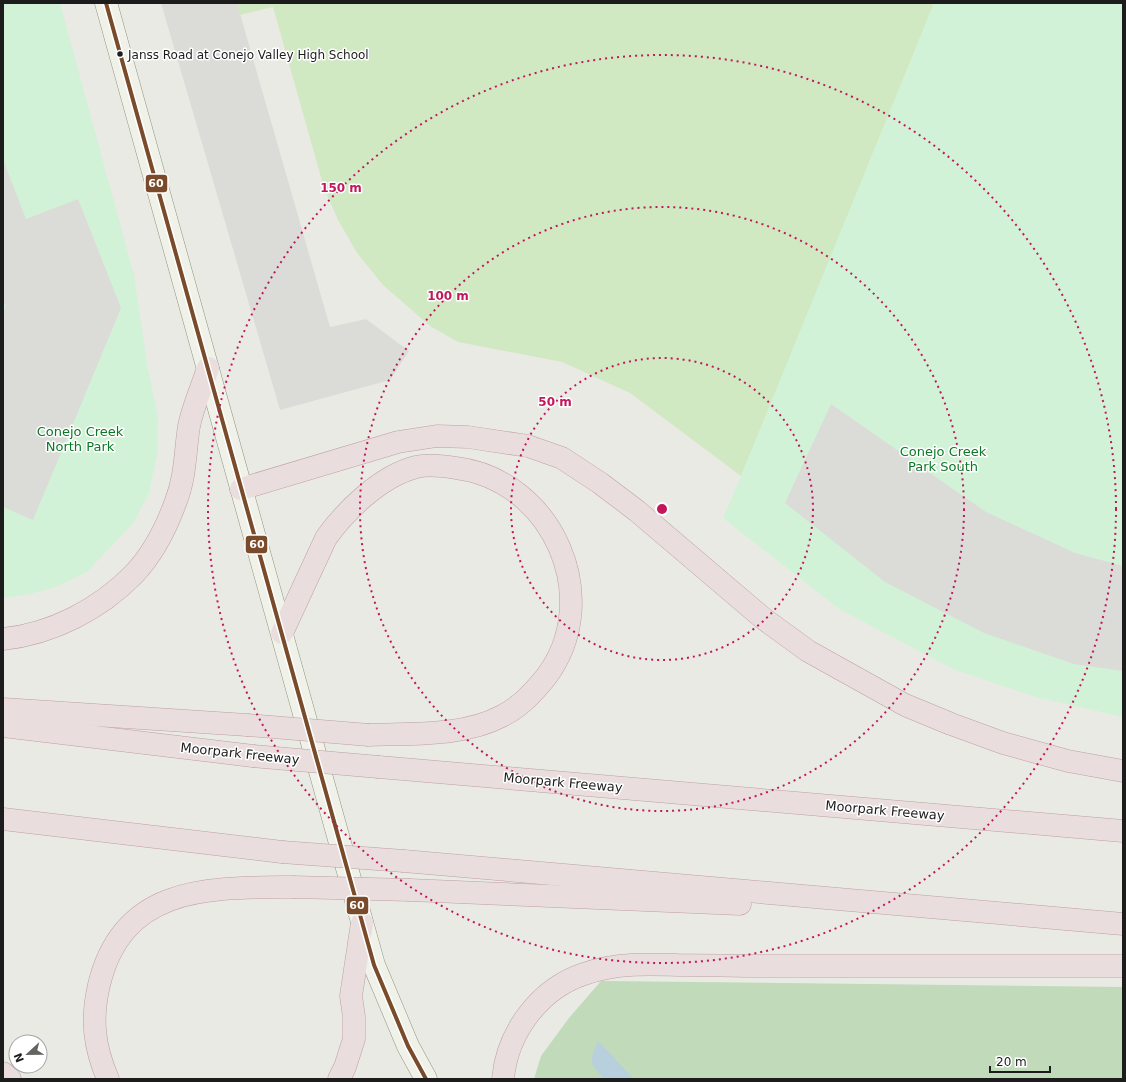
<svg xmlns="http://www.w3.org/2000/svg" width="1126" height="1082" viewBox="0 0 1126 1082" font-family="'DejaVu Sans',sans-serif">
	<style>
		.grass { fill: #d1e9c3 }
		.forest { fill: #c0daba }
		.park { fill: #d2f2d7 }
		.parking { fill: #dbdbd8 }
		.water { fill: #b8d0de }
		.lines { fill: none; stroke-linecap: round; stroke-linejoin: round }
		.secondary-casing { stroke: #8f947d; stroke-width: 23 }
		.highway-casing { stroke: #bf9ea1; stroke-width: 23 }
		.secondary { stroke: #f0f2e9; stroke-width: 22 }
		.highway { stroke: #e9dedd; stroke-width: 22 }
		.highway-bridge-casing { stroke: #bf9ea1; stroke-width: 23; stroke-linecap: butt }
		.highway-bridge { stroke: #e9dedd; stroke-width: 22 }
		.bus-1-casing { stroke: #fff; stroke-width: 7 }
		.bus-1 { stroke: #7a4b2a; stroke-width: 4 }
		.ring { fill: none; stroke: #c2185b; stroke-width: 2; stroke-dasharray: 2 4 }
		.bus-dot { fill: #1c1c1c; stroke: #fff; stroke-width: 1.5 }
		.labels { text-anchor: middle; stroke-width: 3; stroke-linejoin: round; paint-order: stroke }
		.bus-label { font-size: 12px; fill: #1c1c1c; stroke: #fff; text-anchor: start }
		.park-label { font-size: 13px; fill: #0c7826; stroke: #fff }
		.street-label { font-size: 13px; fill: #1c1c1c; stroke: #fff }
		.centre { fill: #c2185b; stroke: #fff; stroke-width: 2 }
		.ring-label { font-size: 12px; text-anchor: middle; font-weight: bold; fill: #c2185b; stroke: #fff; stroke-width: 3; stroke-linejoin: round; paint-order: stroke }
		.line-badge { stroke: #fff; stroke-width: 1.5 }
		.badge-label { font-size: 11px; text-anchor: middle; font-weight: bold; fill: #fff }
	</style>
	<rect width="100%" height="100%" fill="#eaeae5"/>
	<path class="grass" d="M237,3H939L741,476L630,393L562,362L458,342L430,326L383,285L357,253L338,220L324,188L273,7L240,15Z"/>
	<path class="forest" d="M601,981L1123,987V1079H534L541,1056L569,1018Z"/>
	<g class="park">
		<path d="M3,3H60L134,275L148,370L158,417L157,455L149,493L134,522L87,572L56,587L30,594L3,598Z"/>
		<path d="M934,3H1123V717L1035,697L953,669L839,609L723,518L741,476Z"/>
	</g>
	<g class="parking">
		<path d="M161,3H237L330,327L366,319L409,351L390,380L280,410Z"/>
		<path d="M4,162L26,219L78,199L121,308L33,520L3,507V313L6,306L3,300Z"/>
		<path d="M831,404L986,512L1075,553L1123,566V671L1074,664L984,633L885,582L785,503Z"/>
	</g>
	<path class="water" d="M598,1041L634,1079H604C589,1061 589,1063 598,1041Z"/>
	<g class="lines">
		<defs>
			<path id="secondary" d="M106,3L374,965L408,1046L426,1079"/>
			<g id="highway">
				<path d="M241,489L398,442L437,436L468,437L528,446L562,458L600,483L637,511L764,619L808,651L905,705L951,724L1003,743L1068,761L1123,771"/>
				<path d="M282,633L326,538C346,510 381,476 416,467C428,464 444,466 456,468C553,480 605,599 546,677C533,693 520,707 502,716C462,737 412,733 369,735"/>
				<path d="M3,639C52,634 100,609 134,574C153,554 167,526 176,501C186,475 185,451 189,426C193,406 202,387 208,368"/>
				<path d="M3,709L247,725"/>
				<path d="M3,726L253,756"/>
				<path d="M379,767L1123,831"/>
				<path d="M3,819L282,852"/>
				<path d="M404,861L1123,924"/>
				<path d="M410,890L740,904"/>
				<path d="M3,1073L10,1079"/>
				<path d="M108,1079C94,1047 91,1019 99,985C123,884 210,888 293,887"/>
				<path d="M339,1079L345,1067L354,1039V1017L351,996L362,923"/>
				<path d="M503,1079C507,1033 539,989 584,974C615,963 646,964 678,965C707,965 735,966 764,966C883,967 1003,965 1123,966"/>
			</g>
		</defs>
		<use href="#secondary" class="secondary-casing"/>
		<use href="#highway" class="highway-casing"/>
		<use href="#secondary" class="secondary"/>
		<use href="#highway" class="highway"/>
		<defs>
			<g id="highway-bridge">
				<path d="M247,725L369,735"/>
				<path d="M253,756L379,767"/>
				<path d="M282,852L404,861"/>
				<path d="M293,887L410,890"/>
			</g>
		</defs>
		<use href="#highway-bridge" class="highway-bridge-casing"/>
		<use href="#highway-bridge" class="highway-bridge"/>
		<defs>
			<path id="bus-1" d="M106,3L374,965L408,1046L426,1079"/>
		</defs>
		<use href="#bus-1" class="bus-1-casing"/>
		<use href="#bus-1" class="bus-1"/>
	</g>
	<g class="ring">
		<circle cx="662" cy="509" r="151"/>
		<circle cx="662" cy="509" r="302"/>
		<circle cx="662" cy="509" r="454"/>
	</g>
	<circle class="bus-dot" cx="120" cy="54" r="3.5"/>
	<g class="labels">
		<g class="bus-label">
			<text x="128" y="59">Janss Road at Conejo Valley High School</text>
		</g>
		<g class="park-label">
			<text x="80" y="436">Conejo Creek<tspan x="80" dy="15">North Park</tspan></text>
			<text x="943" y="456">Conejo Creek<tspan x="943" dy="15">Park South</tspan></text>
		</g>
		<g class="street-label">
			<text transform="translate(240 753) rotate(6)" y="5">Moorpark Freeway</text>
			<text transform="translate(563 782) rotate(5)" y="5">Moorpark Freeway</text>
			<text transform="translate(885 810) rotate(5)" y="5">Moorpark Freeway</text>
		</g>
	</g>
	<circle cx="662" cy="509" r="6" class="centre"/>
	<g class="ring-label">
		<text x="341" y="192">150 m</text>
		<text x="448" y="300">100 m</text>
		<text x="555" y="406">50 m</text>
	</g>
	<g class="line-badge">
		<rect x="145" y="174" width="23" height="19" rx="4" fill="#7a4b2a"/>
		<rect x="245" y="535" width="23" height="19" rx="4" fill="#7a4b2a"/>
		<rect x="346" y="896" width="23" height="19" rx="4" fill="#7a4b2a"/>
	</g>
	<g class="badge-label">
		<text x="156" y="187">60</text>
		<text x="257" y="548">60</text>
		<text x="357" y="909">60</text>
	</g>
	<rect width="1126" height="1082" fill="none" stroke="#1c1c1c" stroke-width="8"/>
	<g transform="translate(28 1054) rotate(248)"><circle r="19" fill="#ffffff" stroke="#a4a4a4"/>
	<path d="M0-3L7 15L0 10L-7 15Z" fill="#646462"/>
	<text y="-6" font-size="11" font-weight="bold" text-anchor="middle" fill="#1c1c1c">N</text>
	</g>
	<path d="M990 1066v6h60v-6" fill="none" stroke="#1c1c1c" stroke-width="2"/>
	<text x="996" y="1066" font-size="12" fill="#1c1c1c" stroke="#ffffff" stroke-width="3" paint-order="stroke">20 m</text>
</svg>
